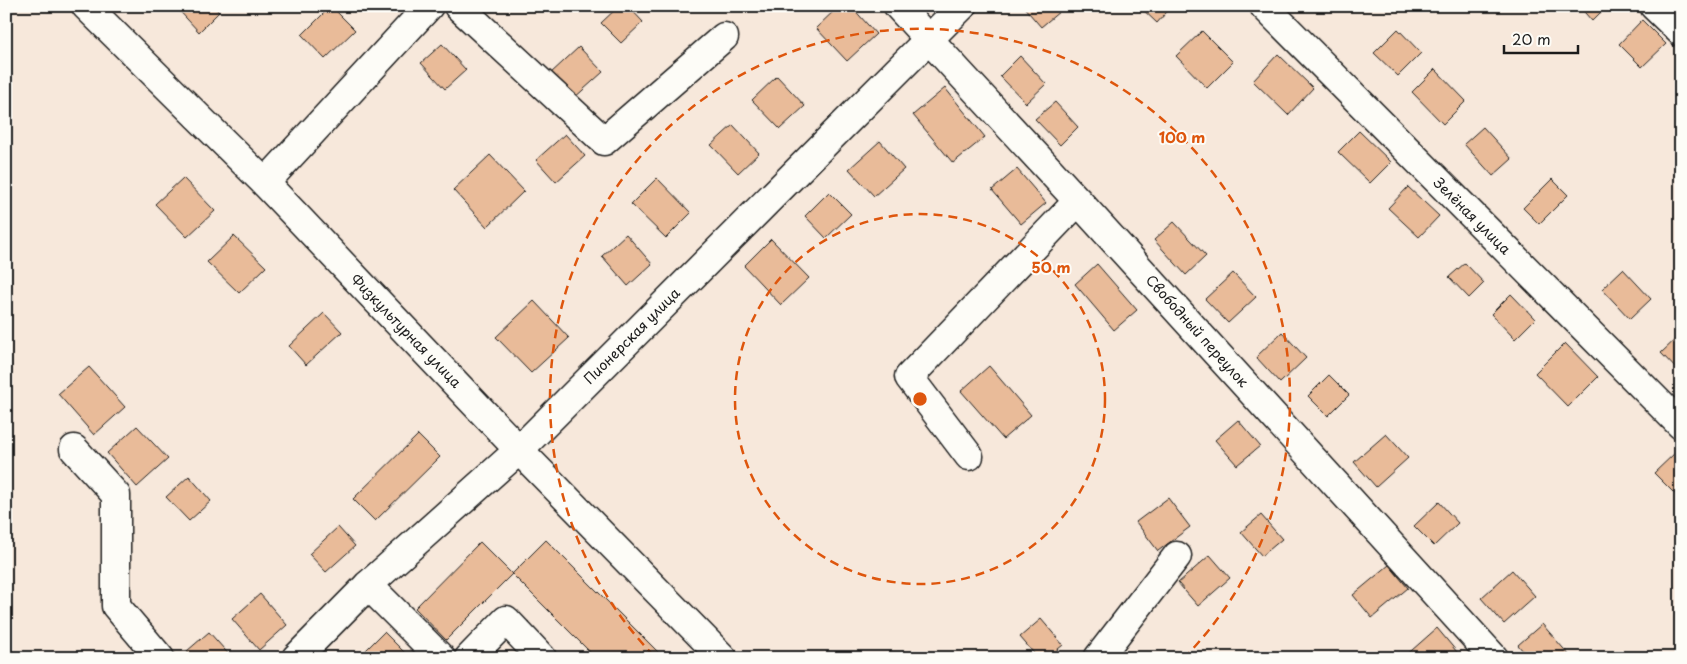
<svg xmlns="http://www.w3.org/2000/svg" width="1687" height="664" viewBox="0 0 1687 664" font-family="'Playpen Sans',sans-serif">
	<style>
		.building { fill: #e9bb99; stroke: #1c1c1c }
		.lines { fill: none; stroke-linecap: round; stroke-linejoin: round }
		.minor-casing { stroke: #1c1c1c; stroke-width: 31 }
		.minor { stroke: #fdfcf7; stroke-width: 28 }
		.ring { fill: none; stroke: #de560d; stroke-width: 2.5; stroke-dasharray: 9 6 }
		.labels { text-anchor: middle; stroke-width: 4; stroke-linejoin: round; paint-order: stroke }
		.street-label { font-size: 14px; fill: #1c1c1c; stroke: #fdfcf7 }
		.centre { fill: #de560d; stroke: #fdfcf7; stroke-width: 2.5 }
		.ring-label { font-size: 15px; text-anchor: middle; font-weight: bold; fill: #de560d; stroke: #fdfcf7; stroke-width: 4; stroke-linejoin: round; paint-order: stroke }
	</style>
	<rect width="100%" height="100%" fill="#f7e8db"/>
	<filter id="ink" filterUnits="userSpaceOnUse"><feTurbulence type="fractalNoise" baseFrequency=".02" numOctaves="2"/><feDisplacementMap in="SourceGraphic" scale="10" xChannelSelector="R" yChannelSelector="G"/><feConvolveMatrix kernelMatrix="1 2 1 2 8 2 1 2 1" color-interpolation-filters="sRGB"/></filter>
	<g filter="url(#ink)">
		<g class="building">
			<path d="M175,6H213L219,12L199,32Z"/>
			<path d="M331,6L355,30L325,59L302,35Z"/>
			<path d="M619,6H628L643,22L621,43L601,23Z"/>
			<path d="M839,6H851L876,34L847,61L816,28Z"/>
			<path d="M1023,6H1066L1041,27Z"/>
			<path d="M1139,6H1172L1157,23Z"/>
			<path d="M1579,6H1607L1592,21Z"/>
			<path d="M1642,20L1666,44L1642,67L1619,44Z"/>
			<path d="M1398,29L1421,53L1398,76L1374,53Z"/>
			<path d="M1202,31L1233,62L1207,88L1176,56Z"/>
			<path d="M442,44L466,70L445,89L421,63Z"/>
			<path d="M579,47L603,72L573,99L550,74Z"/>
			<path d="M1278,54L1313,88L1288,115L1253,81Z"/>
			<path d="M1020,56L1046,84L1026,103L1000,76Z"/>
			<path d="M1435,69L1466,101L1443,124L1412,92Z"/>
			<path d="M777,76L805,106L780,129L752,100Z"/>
			<path d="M945,88L985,137L953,163L913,115Z"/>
			<path d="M1055,102L1078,127L1060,145L1035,119Z"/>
			<path d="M733,125L759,153L738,173L711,145Z"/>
			<path d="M1483,127L1512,159L1493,176L1464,144Z"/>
			<path d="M1359,131L1391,162L1370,183L1338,152Z"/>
			<path d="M565,134L585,156L556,182L536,160Z"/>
			<path d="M880,141L904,169L874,196L849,169Z"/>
			<path d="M490,155L524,191L487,227L453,190Z"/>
			<path d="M1017,169L1046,203L1021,224L992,190Z"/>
			<path d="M183,178L215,211L187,237L155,204Z"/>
			<path d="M657,178L691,213L666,238L631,204Z"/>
			<path d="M1552,179L1568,195L1539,224L1523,208Z"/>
			<path d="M1408,187L1439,216L1419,237L1388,208Z"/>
			<path d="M829,192L851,214L826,238L805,216Z"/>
			<path d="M1174,222L1206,256L1186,275L1154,240Z"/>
			<path d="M626,234L652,264L628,286L602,256Z"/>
			<path d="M234,236L266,267L239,293L207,262Z"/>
			<path d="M771,239L809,278L781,305L744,266Z"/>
			<path d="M1465,263L1484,283L1469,298L1449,277Z"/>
			<path d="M1097,264L1137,310L1114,330L1075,284Z"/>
			<path d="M1623,269L1651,299L1630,319L1602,289Z"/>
			<path d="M1233,273L1256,297L1228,323L1205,299Z"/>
			<path d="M1511,294L1535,319L1515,339L1491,314Z"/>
			<path d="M534,301L569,338L531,373L496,337Z"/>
			<path d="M324,313L342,332L306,365L289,346Z"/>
			<path d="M1282,332L1306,358L1280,383L1256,357Z"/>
			<path d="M1681,334V374L1661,353Z"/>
			<path d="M1565,343L1598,377L1568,407L1535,373Z"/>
			<path d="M989,366L1031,415L1003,439L961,391Z"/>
			<path d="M89,367L125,407L94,435L58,394Z"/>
			<path d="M1329,375L1349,395L1328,416L1308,396Z"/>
			<path d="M1238,420L1260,446L1237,465L1215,440Z"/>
			<path d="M137,426L168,459L137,487L107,453Z"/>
			<path d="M1386,434L1408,458L1376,487L1354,462Z"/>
			<path d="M418,435L440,457L375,521L353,499Z"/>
			<path d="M1675,453L1681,459V500L1654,473Z"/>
			<path d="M189,476L211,501L189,521L166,497Z"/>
			<path d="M1168,498L1190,527L1158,551L1136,522Z"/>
			<path d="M1439,502L1458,523L1434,546L1414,526Z"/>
			<path d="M1261,515L1282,539L1262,556L1241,532Z"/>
			<path d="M338,527L355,546L326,572L309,554Z"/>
			<path d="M546,540L664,658H596L512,574Z"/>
			<path d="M480,542L512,574L446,640L415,608Z"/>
			<path d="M1210,555L1230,578L1198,606L1178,583Z"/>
			<path d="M1389,565L1408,588L1372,618L1353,595Z"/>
			<path d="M1512,570L1535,596L1504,624L1481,598Z"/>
			<path d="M260,594L287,625L259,650L232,619Z"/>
			<path d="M1041,619L1063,645L1047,658H1038L1020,637Z"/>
			<path d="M1542,624L1570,656L1568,658H1529L1518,645Z"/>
			<path d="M1437,628L1462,658H1403Z"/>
			<path d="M209,632L232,658H192L187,651Z"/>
			<path d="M384,632L410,658H358Z"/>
		</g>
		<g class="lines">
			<defs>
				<g id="minor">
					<path d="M86,6L265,183L519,450L723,658"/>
					<path d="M458,6L604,141L724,37"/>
					<path d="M898,6L1078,201L1494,658"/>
					<path d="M1264,6L1681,425"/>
					<path d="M1654,6L1681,32"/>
					<path d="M265,183L429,6"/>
					<path d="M74,449L116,495V606L160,658"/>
					<path d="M969,456L909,377L1078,201"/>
					<path d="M368,585L441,658"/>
					<path d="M296,658L368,585L519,450L962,6"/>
					<path d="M469,658L506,620L542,658"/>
					<path d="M1098,658L1177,556"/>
				</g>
			</defs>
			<use href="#minor" class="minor-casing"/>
			<use href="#minor" class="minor"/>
		</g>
	</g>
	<g class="ring">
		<circle cx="920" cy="399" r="185"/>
		<path d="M654 656A370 370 0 1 1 1186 656"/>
	</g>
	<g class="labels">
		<g class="street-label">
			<text transform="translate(1472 216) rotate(45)" y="5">Зелёная улица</text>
			<text transform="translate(406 331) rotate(46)" y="5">Физкультурная улица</text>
			<text transform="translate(1197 331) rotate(48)" y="5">Свободный переулок</text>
			<text transform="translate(632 336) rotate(-45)" y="5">Пионерская улица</text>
		</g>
	</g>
	<circle cx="920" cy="399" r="8" class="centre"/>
	<g class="ring-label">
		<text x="1182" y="143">100 m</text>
		<text x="1051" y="273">50 m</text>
	</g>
	<rect width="1687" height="664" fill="none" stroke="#fdfcf7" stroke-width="25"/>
	<rect x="12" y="12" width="1662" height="639" fill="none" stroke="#1c1c1c" stroke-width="2" filter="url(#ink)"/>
	<path d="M1504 45v8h74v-8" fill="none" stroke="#1c1c1c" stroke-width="2.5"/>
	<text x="1512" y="45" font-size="15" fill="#1c1c1c" stroke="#fdfcf7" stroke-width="4" paint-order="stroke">20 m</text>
</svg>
